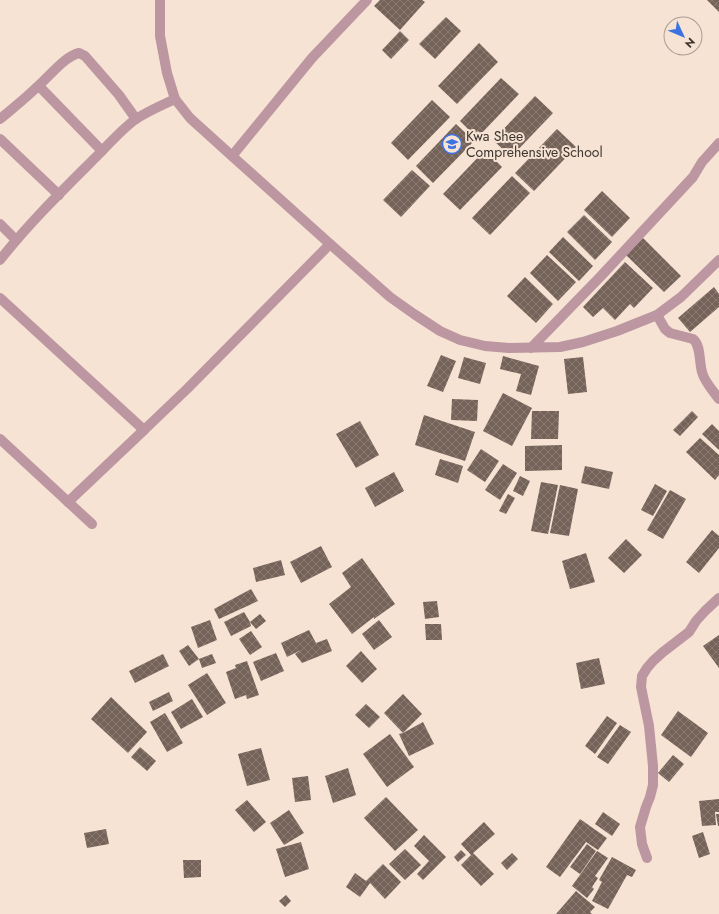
<svg xmlns="http://www.w3.org/2000/svg" width="719" height="914" viewBox="0 0 719 914" font-family="Jost,sans-serif">
	<style>
		.building { fill: url(#building-cross-hatch) }
		.lines { fill: none; stroke-linecap: round; stroke-linejoin: round }
		.minor { stroke: #bc96a0; stroke-width: 10 }
		.labels { text-anchor: middle; stroke-width: 4; stroke-linejoin: round; paint-order: stroke }
		.poi-label { font-size: 14px; fill: #3c352f; stroke: #f6e3d4; text-anchor: start }
	</style>
	<defs>
		<pattern id="building-cross-hatch" width="8" height="8" patternUnits="userSpaceOnUse"><rect width="8" height="8" fill="#756258"/><path d="M0 0l8 8M0 8l8-8" fill="none" stroke="#897a72"/></pattern>
	</defs>
	<rect width="100%" height="100%" fill="#f6e3d4"/>
	<g class="building">
		<path d="M380,0H422L425,2L400,30L374,6Z"/>
		<path d="M707,0H719V12Z"/>
		<path d="M446,17L461,31L435,59L419,44Z"/>
		<path d="M400,31L409,40L391,59L382,50Z"/>
		<path d="M479,43L498,62L457,104L438,86Z"/>
		<path d="M501,78L519,94L477,138L460,121Z"/>
		<path d="M535,96L553,113L511,157L493,140Z"/>
		<path d="M432,100L450,117L408,160L391,143Z"/>
		<path d="M456,124L474,141L433,183L416,166Z"/>
		<path d="M557,129L576,147L534,191L515,173Z"/>
		<path d="M485,150L502,167L460,210L443,194Z"/>
		<path d="M412,170L430,186L401,217L383,200Z"/>
		<path d="M512,176L530,193L490,235L472,218Z"/>
		<path d="M602,191L630,218L612,237L584,210Z"/>
		<path d="M584,215L612,242L595,260L567,232Z"/>
		<path d="M563,237L593,266L579,281L549,252Z"/>
		<path d="M643,238L681,276L664,292L626,255Z"/>
		<path d="M547,255L576,282L558,301L530,273Z"/>
		<path d="M625,262L653,288L634,308L630,304L615,320L603,308L593,317L583,307Z"/>
		<path d="M525,277L553,304L536,323L507,296Z"/>
		<path d="M714,287L719,294V307L690,332L678,318Z"/>
		<path d="M441,355L456,361L443,392L427,386Z"/>
		<path d="M503,356L539,366L531,395L516,391L521,374L500,369Z"/>
		<path d="M464,357L486,363L480,384L458,378Z"/>
		<path d="M583,357L587,392L568,394L564,359Z"/>
		<path d="M503,393L532,408L512,446L483,431Z"/>
		<path d="M452,399L478,400L477,421L451,420Z"/>
		<path d="M532,411H559L558,439H531Z"/>
		<path d="M692,411L698,417L680,436L673,430Z"/>
		<path d="M424,415L475,432L465,461L415,445Z"/>
		<path d="M360,421L379,455L356,468L336,434Z"/>
		<path d="M712,424L719,431V450L702,434Z"/>
		<path d="M700,438L719,455V475L715,480L686,452Z"/>
		<path d="M562,445V470L525,471V446Z"/>
		<path d="M481,449L499,461L485,482L467,470Z"/>
		<path d="M440,459L463,466L458,483L435,475Z"/>
		<path d="M503,464L517,473L500,500L485,490Z"/>
		<path d="M585,466L613,472L609,489L581,483Z"/>
		<path d="M394,472L404,491L375,507L365,488Z"/>
		<path d="M520,476L530,481L523,496L513,491Z"/>
		<path d="M541,482L558,485L548,534L531,531Z"/>
		<path d="M655,484L667,491L653,516L641,510Z"/>
		<path d="M560,485L578,489L569,536L550,533Z"/>
		<path d="M670,490L686,499L663,539L647,530Z"/>
		<path d="M508,494L515,498L506,514L499,511Z"/>
		<path d="M712,530L719,536V548L699,573L686,562Z"/>
		<path d="M626,539L642,555L624,573L608,558Z"/>
		<path d="M321,546L332,567L301,583L290,562Z"/>
		<path d="M586,553L595,582L570,589L562,561Z"/>
		<path d="M362,558L395,604L374,619V617L352,634L329,604L351,587L342,573Z"/>
		<path d="M281,560L285,575L256,582L253,568Z"/>
		<path d="M251,589L258,601L219,619L214,609Z"/>
		<path d="M437,601L439,617L425,619L423,602Z"/>
		<path d="M244,612L250,622L251,626L231,636L224,622Z"/>
		<path d="M260,614L266,621L256,629L250,622Z"/>
		<path d="M210,620L217,640L198,648L191,627Z"/>
		<path d="M379,620L392,637L374,650L362,634Z"/>
		<path d="M425,624H441L442,640H426Z"/>
		<path d="M309,630L316,643L327,639L332,651L302,663L295,654L301,650L287,657L281,643Z"/>
		<path d="M251,631L262,647L250,655L239,639Z"/>
		<path d="M719,635V668L703,646Z"/>
		<path d="M188,645L199,659L189,666L179,651Z"/>
		<path d="M361,651L377,669L362,683L346,666Z"/>
		<path d="M276,653L284,671L261,681L253,662Z"/>
		<path d="M163,654L169,666L135,683L129,671Z"/>
		<path d="M212,654L216,663L202,668L199,659Z"/>
		<path d="M599,658L605,684L581,689L576,663Z"/>
		<path d="M247,661L259,695L247,699L246,695L235,699L226,672L236,668L235,665Z"/>
		<path d="M207,673L226,703L207,715L188,685Z"/>
		<path d="M169,692L173,701L153,711L149,702Z"/>
		<path d="M403,694L422,714L403,733L423,722L434,744L409,756L399,734L403,733L384,713Z"/>
		<path d="M111,697L147,732L128,753L91,719Z"/>
		<path d="M192,699L203,717L181,729L171,712Z"/>
		<path d="M366,704L380,717L369,728L355,715Z"/>
		<path d="M678,711L708,733L691,757L661,735Z"/>
		<path d="M165,713L183,743L167,752L150,722Z"/>
		<path d="M607,716L617,723L595,754L585,746Z"/>
		<path d="M620,725L631,732L608,764L597,757Z"/>
		<path d="M390,734L414,767L387,787L363,754Z"/>
		<path d="M140,747L156,761L147,771L131,757Z"/>
		<path d="M261,748L270,780L247,786L238,754Z"/>
		<path d="M673,755L684,764L669,782L658,773Z"/>
		<path d="M348,768L356,795L333,803L325,776Z"/>
		<path d="M308,776L311,800L295,802L292,778Z"/>
		<path d="M386,797L418,830L395,851L364,818Z"/>
		<path d="M719,799V812H715L716,825L702,826L699,801Z"/>
		<path d="M247,800L266,822L254,832L235,810Z"/>
		<path d="M289,810L304,833L284,845L270,823Z"/>
		<path d="M603,812L620,824L612,836L595,824Z"/>
		<path d="M716,814H719V826H718Z"/>
		<path d="M580,819L607,838L598,850L586,842L560,877L546,867Z"/>
		<path d="M484,822L495,834L473,853L494,874L481,886L461,865L471,855L461,844Z"/>
		<path d="M106,829L109,844L87,848L84,833Z"/>
		<path d="M703,832L710,854L699,858L692,836Z"/>
		<path d="M424,835L446,857L423,880L417,874L429,861L414,846Z"/>
		<path d="M301,842L309,869L285,877L276,849Z"/>
		<path d="M587,844L596,851L580,874L570,867Z"/>
		<path d="M405,849L421,865L405,880L389,864Z"/>
		<path d="M461,850L466,855L458,862L454,857Z"/>
		<path d="M597,851L608,858L595,876L598,878L592,887L594,889L587,898L572,886Z"/>
		<path d="M512,853L518,859L507,870L501,863Z"/>
		<path d="M612,857L636,870L632,877L627,875L608,909L592,901L602,882L599,880Z"/>
		<path d="M183,860H201V877L184,878Z"/>
		<path d="M383,864L401,882L385,899L370,883L360,897L346,887L355,873L366,881Z"/>
		<path d="M576,891L595,907L590,912L592,914H556Z"/>
		<path d="M286,895L291,901L285,907L279,901Z"/>
	</g>
	<g class="lines">
		<g class="minor">
			<path d="M160,0V36L167,73L175,99L190,118L232,156L330,244L390,297L414,314L440,331L460,340L485,346L509,348L560,347L583,342L617,331L657,315L681,297L719,260"/>
			<path d="M39,86L102,151"/>
			<path d="M0,119C13,108 26,98 38,86C49,77 65,56 79,53L85,56L119,95L136,119"/>
			<path d="M0,139L59,195"/>
			<path d="M232,156L312,58L367,0"/>
			<path d="M0,224L16,240"/>
			<path d="M0,260C29,223 63,190 96,157C108,145 123,128 136,119C148,111 162,105 175,99"/>
			<path d="M0,298L144,430L187,389L330,244"/>
			<path d="M657,315L665,329L670,333L693,339C701,345 699,362 702,372C704,381 713,391 719,399"/>
			<path d="M531,348L601,276L693,177L702,162L719,143"/>
			<path d="M0,439L92,524"/>
			<path d="M68,502L144,430"/>
			<path d="M647,858L642,844L640,827L646,807L650,797L653,785V766L649,726L641,687L642,676L647,668L653,661L663,652L689,632L696,621L705,611L719,598"/>
		</g>
	</g>
	<defs>
		<symbol id="school-ring" viewBox="-11 -11 22 22"><circle r="9.5" fill="#f6e3d4" stroke="#3d72e2" stroke-width="1.5"/><path d="M0-5L7-2L0 1L-7-2ZM-4 1L0 2.5L4 1V4Q0 6-4 4Z" fill="#3d72e2"/></symbol>
	</defs>
	<g fill-rule="evenodd">
		<use href="#school-ring" x="441" y="133" width="22" height="22"/>
	</g>
	<g class="labels">
		<g class="poi-label">
			<text x="466" y="141">Kwa Shee<tspan x="466" dy="16">Comprehensive School</tspan></text>
		</g>
	</g>
	<g transform="translate(683 36) rotate(134)"><circle r="19" fill="#f6e3d4" stroke="#ac9d92"/>
	<path d="M0-3L7 15L0 10L-7 15Z" fill="#3d72e2"/>
	<text y="-6" font-size="11" font-weight="bold" text-anchor="middle" fill="#3c352f">N</text>
	</g>
</svg>
